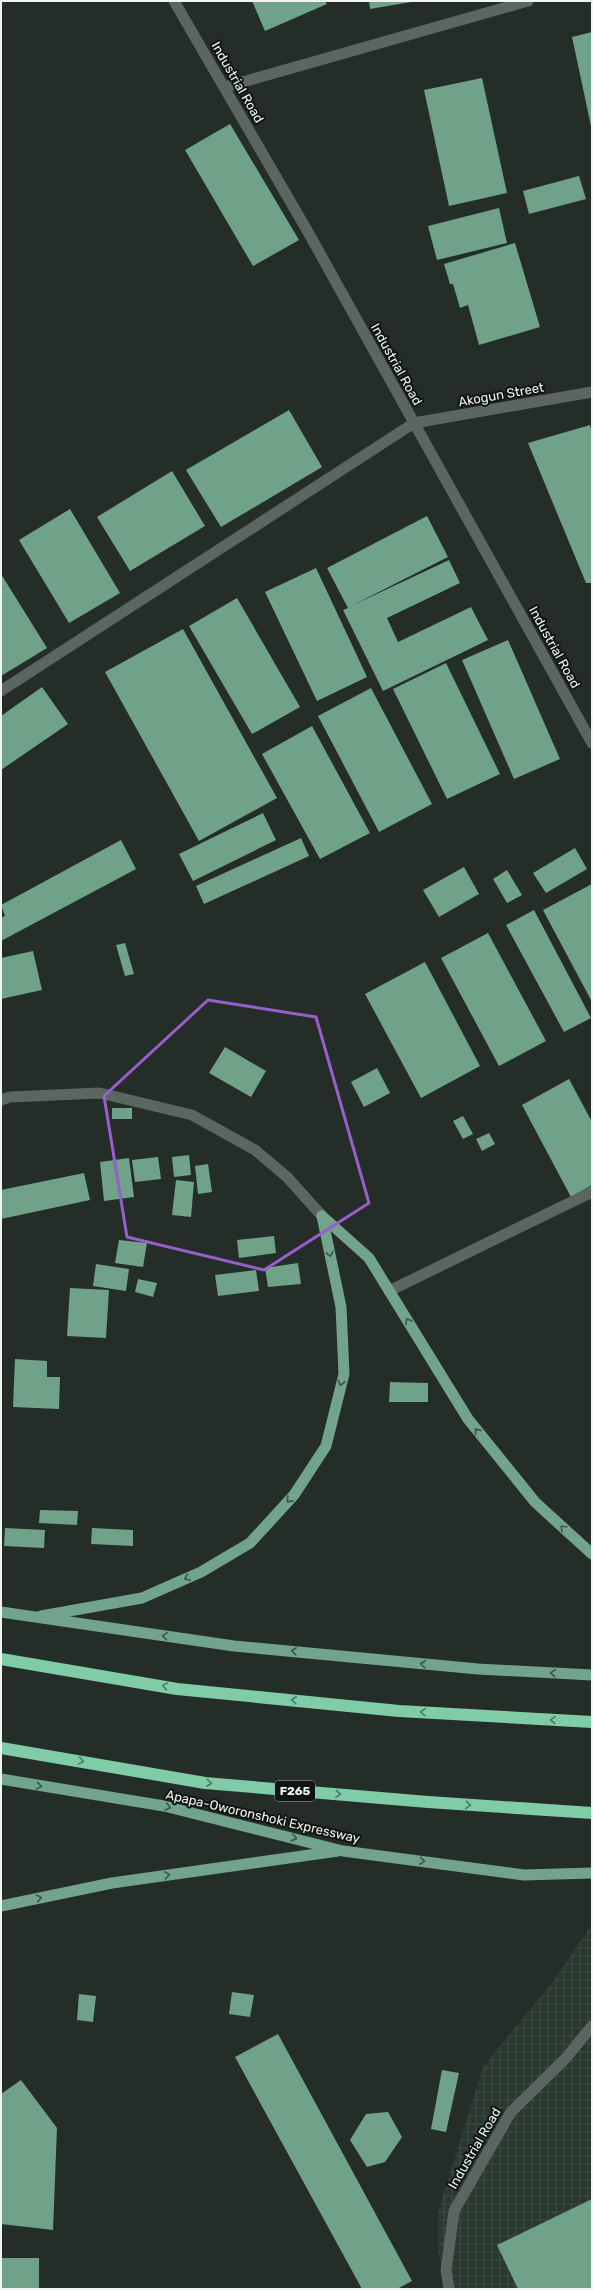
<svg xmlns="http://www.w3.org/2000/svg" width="593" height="2290" viewBox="0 0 593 2290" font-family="Rubik,sans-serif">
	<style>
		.industrial { fill: url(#industrial-grid) }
		.building { fill: #70a189 }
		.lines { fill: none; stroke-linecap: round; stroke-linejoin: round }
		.service { stroke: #5c6661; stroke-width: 11 }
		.minor { stroke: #5c6661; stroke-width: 11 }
		.tertiary { stroke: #5c6661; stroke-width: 11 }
		.primary { stroke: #72a38c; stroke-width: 11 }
		.motorway { stroke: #81cca8; stroke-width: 12 }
		.oneway { stroke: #3c5449 }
		.oneway2 { stroke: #4e7964 }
		.marked { fill: none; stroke: #985ecc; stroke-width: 3; stroke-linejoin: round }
		.labels { text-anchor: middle; stroke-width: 4; stroke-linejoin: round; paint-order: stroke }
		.shield { fill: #101412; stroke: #adb2af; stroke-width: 1 }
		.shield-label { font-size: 12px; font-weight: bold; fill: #f0f5f2 }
		.street-label { font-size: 13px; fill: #f0f5f2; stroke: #101412 }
	</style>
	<defs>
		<pattern id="industrial-grid" width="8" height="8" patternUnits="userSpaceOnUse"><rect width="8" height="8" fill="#293830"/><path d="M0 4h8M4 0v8" fill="none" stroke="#3e4c44"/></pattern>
	</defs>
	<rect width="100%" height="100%" fill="#252d28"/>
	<path class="industrial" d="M592,1924V2289H451L438,2254V2212L483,2067L555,1979Z"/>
	<g class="building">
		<path d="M252,1H325L327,4L265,31Z"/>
		<path d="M369,1H411V2L370,9Z"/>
		<path d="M592,32V126H591L572,37Z"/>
		<path d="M482,78L507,193L449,206L424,90Z"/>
		<path d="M230,124L299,240L253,266L185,150Z"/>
		<path d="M579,176L586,199L529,214L523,191Z"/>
		<path d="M499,208L507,243L437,260L428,226Z"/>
		<path d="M515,243L540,327L479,345L468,305L460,308L453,284H450L444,264Z"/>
		<path d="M289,410L322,467L221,527L186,470Z"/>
		<path d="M590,425L592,434V583H586L528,443Z"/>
		<path d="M172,471L205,526L130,571L97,517Z"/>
		<path d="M70,509L120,593L69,623L19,540Z"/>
		<path d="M427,516L448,557L351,606L449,560L460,583L387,618L398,642L471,607L488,640L383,691L343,610L348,608L327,568Z"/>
		<path d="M316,568L367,677L317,701L265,592Z"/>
		<path d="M1,574L47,648L1,676Z"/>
		<path d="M237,598L300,707L252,734L189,626Z"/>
		<path d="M183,629L277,798L199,841L105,672Z"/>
		<path d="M508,640L560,759L514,779L462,660Z"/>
		<path d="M446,663L500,774L447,799L393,689Z"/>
		<path d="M42,687L68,724L1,770V716Z"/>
		<path d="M371,688L432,804L379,832L318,716Z"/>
		<path d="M312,726L370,833L320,859L262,754Z"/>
		<path d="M263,813L276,840L193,881L179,854Z"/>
		<path d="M301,838L309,856L204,904L196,886Z"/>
		<path d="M121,840L136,869L1,941V918L5,916L1,905Z"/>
		<path d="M575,848L587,869L546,893L533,873Z"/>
		<path d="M464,867L479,894L439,917L423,890Z"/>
		<path d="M507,870L522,895L507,903L493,879Z"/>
		<path d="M592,884V1002L543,910Z"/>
		<path d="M534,910L591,1018L564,1032L506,925Z"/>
		<path d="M488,933L546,1041L499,1066L441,958Z"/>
		<path d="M125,943L134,974L125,976L116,945Z"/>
		<path d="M33,951L42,990L1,999V958Z"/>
		<path d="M425,962L480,1066L421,1098L365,994Z"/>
		<path d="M225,1047L266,1071L251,1097L209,1073Z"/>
		<path d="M377,1068L390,1093L364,1107L351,1082Z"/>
		<path d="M569,1079L592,1122V1185L571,1197L522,1105Z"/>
		<rect x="112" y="1108" width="20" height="11"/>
		<path d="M463,1116L473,1134L463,1139L453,1121Z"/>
		<path d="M489,1133L495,1144L482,1151L476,1139Z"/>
		<path d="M189,1155L191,1175L174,1177L172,1157Z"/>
		<path d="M158,1157L161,1179L135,1182L132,1160Z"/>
		<path d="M129,1158L134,1197L104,1201L100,1162Z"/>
		<path d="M208,1164L212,1192L198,1194L195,1166Z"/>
		<path d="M84,1173L90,1200L1,1219V1190Z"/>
		<path d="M176,1180L194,1182L191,1217L172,1215Z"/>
		<path d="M274,1236L276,1253L239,1258L237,1240Z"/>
		<path d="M119,1240L147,1243L143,1267L115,1263Z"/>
		<path d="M298,1263L301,1284L268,1287L265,1268Z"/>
		<path d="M96,1264L129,1269L126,1291L93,1286Z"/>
		<path d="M256,1270L259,1291L218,1296L215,1275Z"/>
		<path d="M138,1279L157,1283L153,1297L135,1292Z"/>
		<path d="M70,1288L109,1290L106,1338L67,1336Z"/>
		<path d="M15,1359L47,1361V1377H60L59,1409L13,1407Z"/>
		<path d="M390,1382L428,1383V1402H389Z"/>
		<path d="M40,1510L78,1511L77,1525L39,1523Z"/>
		<path d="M5,1528L45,1530L44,1548L4,1546Z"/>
		<path d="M92,1528L133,1530V1546L91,1544Z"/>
		<path d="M232,1992L254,1995L250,2017L229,2014Z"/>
		<path d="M79,1994L96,1996L93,2022L77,2020Z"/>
		<path d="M278,2034L412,2281L397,2289H362L235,2057Z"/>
		<path d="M442,2070L459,2073L446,2132L431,2129Z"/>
		<path d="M21,2080L57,2128L53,2230L1,2224V2094Z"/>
		<path d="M388,2112L402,2137L385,2162L367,2167L350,2140L366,2114Z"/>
		<path d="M592,2199V2289H518L497,2245Z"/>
		<rect x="1" y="2258" width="38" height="31"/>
	</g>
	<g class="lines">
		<g class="service">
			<path d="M389,1291L592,1192"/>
			<path d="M449,2289L446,2270L454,2211L511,2112L565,2059L592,2026"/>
		</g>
		<g class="minor">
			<path d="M174,1L308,232L592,743"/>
			<path d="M225,87L528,1"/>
			<path d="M1,691L414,423L592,392"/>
		</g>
		<path class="tertiary" d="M1,1100L10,1097L100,1093L192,1115L255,1150L287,1177L322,1216"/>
		<g class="primary">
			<path d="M322,1216L369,1258L468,1419L535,1502L592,1554"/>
			<path d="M1,1612L234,1646L478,1669L592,1675"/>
			<path d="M41,1616L142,1598L201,1572L250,1543L294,1495L326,1446L344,1374L341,1307L322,1216"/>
			<path d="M1,1779L164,1806L343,1851L524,1875L592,1873"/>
			<path d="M1,1906L112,1883L338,1851"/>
		</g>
		<g class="motorway">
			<path d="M1,1659L177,1689L399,1711L592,1722"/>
			<path d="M1,1748L205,1783L428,1802L592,1813"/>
		</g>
	</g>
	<defs><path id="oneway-chevron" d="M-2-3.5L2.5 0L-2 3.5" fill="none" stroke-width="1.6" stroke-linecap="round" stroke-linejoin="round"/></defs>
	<g class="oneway">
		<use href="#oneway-chevron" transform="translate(330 1254) rotate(78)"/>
		<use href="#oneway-chevron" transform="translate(408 1321) rotate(-121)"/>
		<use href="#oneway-chevron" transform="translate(341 1383) rotate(104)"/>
		<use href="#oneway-chevron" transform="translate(477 1431) rotate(-129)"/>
		<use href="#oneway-chevron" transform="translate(289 1500) rotate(132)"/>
		<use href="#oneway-chevron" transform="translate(563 1528) rotate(-137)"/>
		<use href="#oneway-chevron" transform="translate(187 1578) rotate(156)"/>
		<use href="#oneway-chevron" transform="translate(165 1636) rotate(-172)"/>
		<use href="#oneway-chevron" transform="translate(294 1651) rotate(-174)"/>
		<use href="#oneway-chevron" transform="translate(423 1664) rotate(-174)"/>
		<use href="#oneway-chevron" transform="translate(553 1673) rotate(-177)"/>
		<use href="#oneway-chevron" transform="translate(39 1786) rotate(9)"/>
		<use href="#oneway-chevron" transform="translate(168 1807) rotate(13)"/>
		<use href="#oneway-chevron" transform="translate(294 1838) rotate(14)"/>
		<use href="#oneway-chevron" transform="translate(422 1861) rotate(8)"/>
		<use href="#oneway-chevron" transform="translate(167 1875) rotate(-8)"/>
		<use href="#oneway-chevron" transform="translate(39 1898) rotate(-12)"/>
	</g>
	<g class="oneway2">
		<use href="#oneway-chevron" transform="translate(165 1686) rotate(-171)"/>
		<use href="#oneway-chevron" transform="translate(294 1700) rotate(-174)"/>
		<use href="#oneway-chevron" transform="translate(423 1712) rotate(-177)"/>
		<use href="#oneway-chevron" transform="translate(553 1720) rotate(-177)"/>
		<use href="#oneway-chevron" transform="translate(81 1761) rotate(10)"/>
		<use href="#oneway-chevron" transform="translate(209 1783) rotate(6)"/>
		<use href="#oneway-chevron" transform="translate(338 1794) rotate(5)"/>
		<use href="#oneway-chevron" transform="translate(468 1805) rotate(4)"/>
	</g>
	<path class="marked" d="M208,1000L316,1017L369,1203L264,1270L127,1237L104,1096Z"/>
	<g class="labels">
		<rect class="shield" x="275" y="1781" width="40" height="20" rx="3"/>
		<g class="shield-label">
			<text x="295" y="1795">F265</text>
		</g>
		<g class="street-label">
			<text transform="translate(238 82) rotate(60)" y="5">Industrial Road</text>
			<text transform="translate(397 364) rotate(61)" y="5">Industrial Road</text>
			<text transform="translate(501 394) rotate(-10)" y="5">Akogun Street</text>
			<text transform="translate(555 647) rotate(61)" y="5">Industrial Road</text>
			<text transform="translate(263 1816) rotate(13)" y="5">Apapa-Oworonshoki Expressway</text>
			<text transform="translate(474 2148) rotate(-60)" y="5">Industrial Road</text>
		</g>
	</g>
	<rect width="593" height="2290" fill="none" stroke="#f0f5f2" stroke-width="4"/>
</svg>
